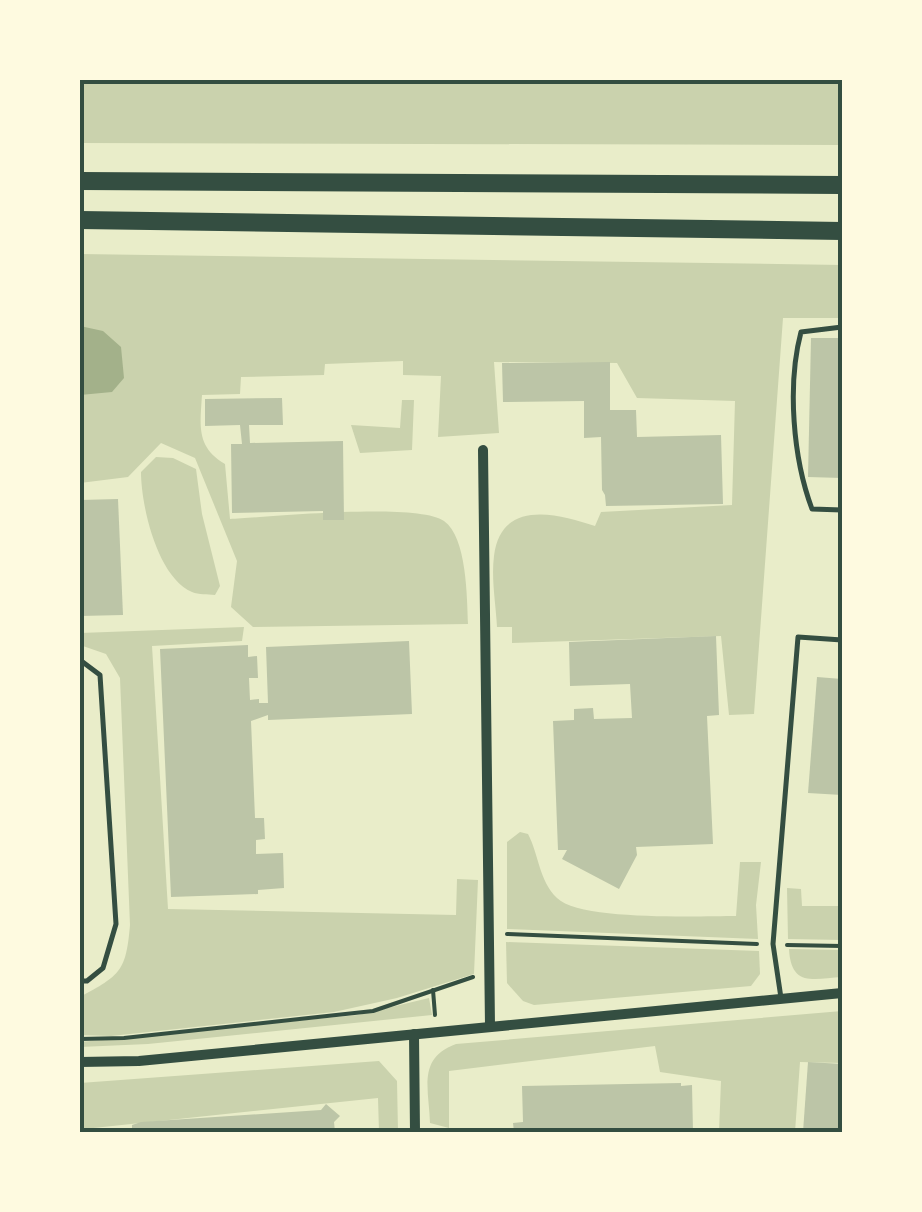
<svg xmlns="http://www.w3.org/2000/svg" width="922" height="1212" viewBox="0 0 922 1212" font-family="'Roboto Condensed',sans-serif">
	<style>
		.green { fill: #cad2ad }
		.water { fill: #a3b18a }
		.building { fill: #bcc5a7 }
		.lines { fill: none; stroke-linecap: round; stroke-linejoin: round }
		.path { stroke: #344e41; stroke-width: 4 }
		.service { stroke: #344e41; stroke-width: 5 }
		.minor { stroke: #344e41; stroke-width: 10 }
		.trunk { stroke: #344e41; stroke-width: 18 }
		.neatline { fill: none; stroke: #344e41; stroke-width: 4 }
	</style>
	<rect width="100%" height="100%" fill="#e9edc9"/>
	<g class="green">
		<path d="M80,80H842V145L80,143Z"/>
		<path d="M80,254L842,265V318H783L754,714L729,715L721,636L512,643V627H497C496,605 491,579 494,556C501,499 557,513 595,526L601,512L732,505L735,401L637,398L617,363L494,362L499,433L438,437L441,376L403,375V361L325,364L324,375L241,377L240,394L202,395C200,426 196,447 225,464L230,519C269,517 417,502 444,521C467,537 467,598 468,624L253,627L231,607L237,561L195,458L161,443L128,477L80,483Z"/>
		<path d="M402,400H414L412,450L360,453L351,425L400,428Z"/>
		<path d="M156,457L173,458L196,469L202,514L220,586L215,595C207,594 199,595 192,592C157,577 141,505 141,472Z"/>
		<path d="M244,627L242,641L152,646L168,909L456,915L457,879L478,880L474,974L397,998L334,1012L111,1036L80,1035V997C121,975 126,971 130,925L120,678L106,654L80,645V633Z"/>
		<path d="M520,832L528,834C539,855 539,881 557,898C580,921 700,916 736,916L740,862H761L756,905L758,939L507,929V842Z"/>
		<path d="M787,888L801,889L802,906H842V940L788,939Z"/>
		<path d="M506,942L759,951L760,974L751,986L534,1005L523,1001L507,983Z"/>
		<path d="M789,949L842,950V977C813,979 791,987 789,949Z"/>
		<path d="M429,998L432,1015L148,1044L80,1047V1042L358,1015Z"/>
		<path d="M842,1011V1063L800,1062L795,1132H719L721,1081L660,1072L655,1046L449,1071V1128L430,1123C429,1089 417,1058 456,1044Z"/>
		<path d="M379,1061L397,1081L398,1132H379L378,1098L84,1129L80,1132V1083Z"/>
	</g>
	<path class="water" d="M80,326L103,331L121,347L124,378L112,392L80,395Z"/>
	<g class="building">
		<path d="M811,338H842V478L808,477Z"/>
		<path d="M610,362V410H636L637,437L721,435L723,504L606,506L605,495L602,490L601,437L584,438V401L503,402L502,363Z"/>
		<path d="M282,398L283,425H249L250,443L343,441L344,520H323V511L232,513L231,444H242L240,425L205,426V399Z"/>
		<path d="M118,499L123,615L80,616V500Z"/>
		<path d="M716,636L719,715L707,716L713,844L636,847L637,855L619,889L562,859L567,850H558L553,721L574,720V709L593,708L594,719L632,718L630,684L570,686L569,642Z"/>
		<path d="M409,641L412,714L268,720V715L251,721L255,818H264L265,839L256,840V854L283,853L284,888L258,890V894L171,897L160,649L248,645V657L257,656L258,678H249L250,700L259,699V703H268L266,647Z"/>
		<path d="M817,677L842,679V795L808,793Z"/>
		<path d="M808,1062L842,1064V1132H803Z"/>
		<path d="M681,1083V1086L692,1085L693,1132H514L513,1123L523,1122L522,1086Z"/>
		<path d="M326,1104L340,1116L334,1122L335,1132H132V1125L141,1122L321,1110Z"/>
	</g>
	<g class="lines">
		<g class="path">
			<path d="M507,934L757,944"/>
			<path d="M787,945L842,946"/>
			<path d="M433,990L435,1015"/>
			<path d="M80,1039L124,1038L373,1011L473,977"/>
		</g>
		<g class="service">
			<path d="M842,327L801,332C787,385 793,458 812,509L842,510"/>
			<path d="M80,660L100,675L116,924L103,968L87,981H80"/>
			<path d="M781,998L773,944L798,637L842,640"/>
		</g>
		<g class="minor">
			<path d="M483,450L490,1026"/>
			<path d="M414,1034L415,1132"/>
			<path d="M80,1062L139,1061L842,993"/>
		</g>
		<g class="trunk">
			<path d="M80,181L842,185"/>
			<path d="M80,220L842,231"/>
		</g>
	</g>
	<rect width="922" height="1212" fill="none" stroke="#fefae0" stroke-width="165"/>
	<rect x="82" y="82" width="758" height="1048" class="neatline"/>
</svg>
